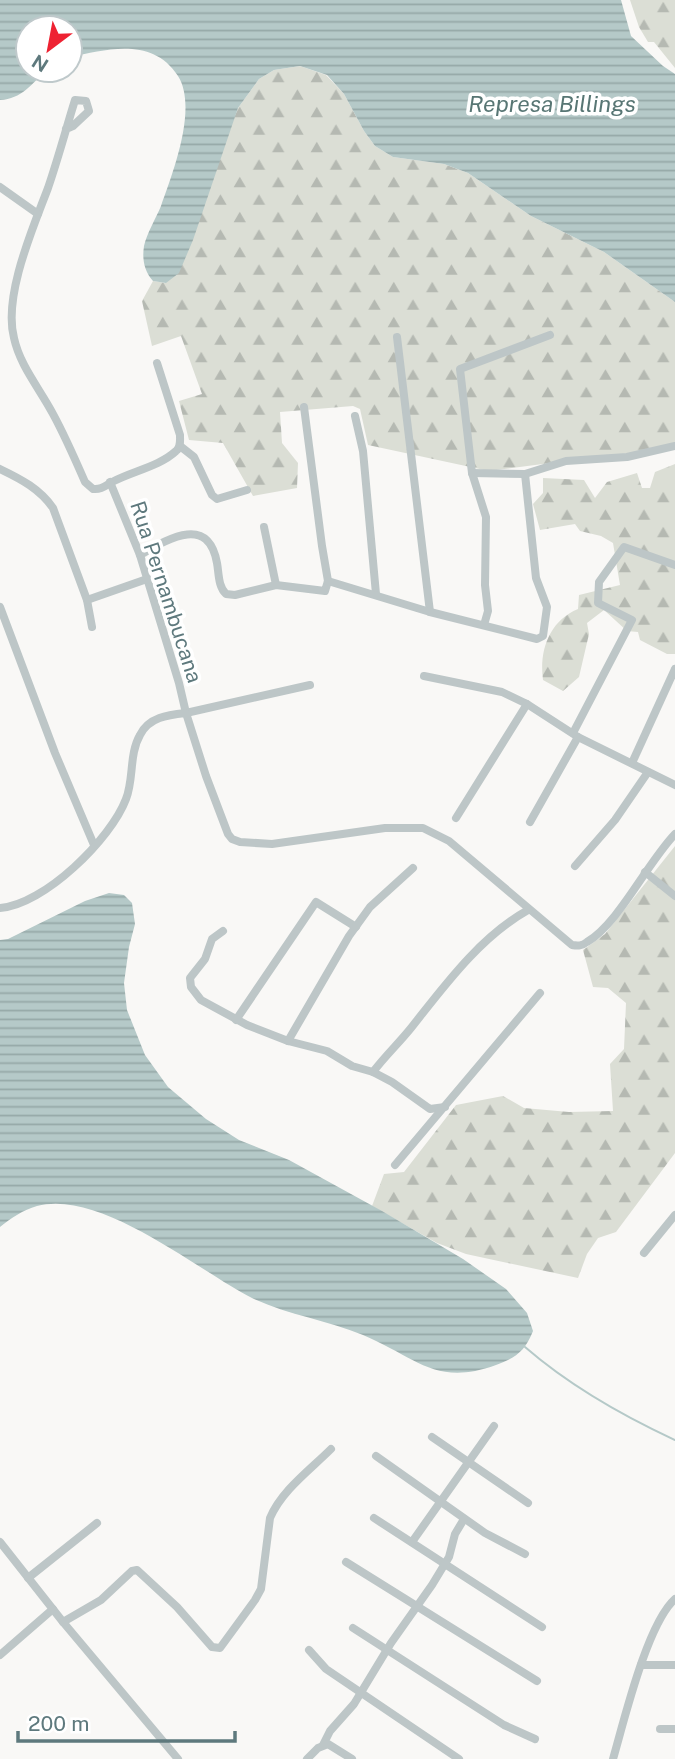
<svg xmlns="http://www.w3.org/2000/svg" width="675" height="1759" viewBox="0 0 675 1759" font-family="'Public Sans',sans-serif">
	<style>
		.forest { fill: url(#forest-firs) }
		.water { fill: url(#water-rules) }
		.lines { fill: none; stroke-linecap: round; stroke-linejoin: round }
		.stream { stroke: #b5c9c8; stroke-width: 2 }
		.minor { stroke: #bdc6c7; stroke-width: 8 }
		.labels { text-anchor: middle; stroke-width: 7; stroke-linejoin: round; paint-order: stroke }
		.street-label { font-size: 21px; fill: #5e797d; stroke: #fff }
		.water-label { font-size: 23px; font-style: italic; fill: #587674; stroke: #fff }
	</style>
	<defs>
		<pattern id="forest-firs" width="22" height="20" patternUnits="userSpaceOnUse" patternTransform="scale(1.75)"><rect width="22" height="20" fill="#dbded5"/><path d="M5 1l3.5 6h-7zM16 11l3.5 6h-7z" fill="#b5b9b2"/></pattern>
		<pattern id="water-rules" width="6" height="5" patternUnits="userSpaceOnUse" patternTransform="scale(1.75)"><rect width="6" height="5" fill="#b5c9c8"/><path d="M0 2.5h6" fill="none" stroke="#96a8a8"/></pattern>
	</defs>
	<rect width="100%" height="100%" fill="#f9f8f6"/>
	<g class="forest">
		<path d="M630,0H675V68L654,42H648L639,27Z"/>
		<path d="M300,66L326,75L344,94L364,131L375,146L393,157L444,164L468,173L531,216L604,252L675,302V446L627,457L566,461L489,471L368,445L360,409L353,406L280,412L282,443L298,463L297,488L253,496L223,443L189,440L179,401L202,394L181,336L152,346L142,301L153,281L166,283L238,108L259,79L274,70Z"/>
		<path d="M675,464V654H667L640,640L638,632L627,631L604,610L587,623L589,634L579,677L563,691L543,680C539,651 549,621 578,609L579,595L620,585L613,543L601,536L580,531L575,524L540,530L533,504L543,493V478L584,480L595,498L607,482L637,473L642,488H650L655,472Z"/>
		<path d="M675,846V1153L616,1232L598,1238L587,1254L578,1278L466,1254L437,1243L372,1206L384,1174L404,1172L456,1105L503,1096L524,1108L569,1112L613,1111L610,1064L624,1049L626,1003L608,988L593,987L583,950L605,934Z"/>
	</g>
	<g class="water">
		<path d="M0,0H621L631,36L663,66L675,74V302L604,252L531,216L468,173L444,164L393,157L375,146L364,131L344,94L327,75L300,66L274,70L259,79L238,108L193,240L179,273L166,283L153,281C144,271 142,259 144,246C147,233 156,218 161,206C173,172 198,108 178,76C153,37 108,49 70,57V28H28V70H47C31,84 22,99 0,100Z"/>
		<path d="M109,893L124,895L132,903L135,924L129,947L124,983L127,1010L145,1055L168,1087L206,1119L239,1140L289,1160L382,1211L463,1259L506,1289L527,1313L533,1331C525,1351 516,1358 496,1365C435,1387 416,1357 363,1335C327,1320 288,1315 252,1298C197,1270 101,1189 37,1206C23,1210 11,1218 0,1227V940L8,939L85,901Z"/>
	</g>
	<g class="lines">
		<path class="stream" d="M525,1347C570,1386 621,1415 675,1440"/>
		<g class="minor">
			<path d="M66,129L73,126L89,111L86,101L75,100C66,129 58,159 48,188C33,228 3,296 14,338C20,366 40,389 53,414C65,436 75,459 85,482L93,489C102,490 106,485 114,481C133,471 160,466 176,451C181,447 180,441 180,435L157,363"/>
			<path d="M0,187L38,214"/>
			<path d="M397,337L430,612"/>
			<path d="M355,416L363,451L376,594"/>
			<path d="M180,446L194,457L212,495L217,499L247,490"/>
			<path d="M0,469C21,479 40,489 53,508L87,600L92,627"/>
			<path d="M472,473L525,474L566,461L627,457L675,446"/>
			<path d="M110,482L140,555L179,683L186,713L310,685"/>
			<path d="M264,527L276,585"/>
			<path d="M140,555C168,539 208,514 217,563C219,574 218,586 226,594L235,595L276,585L325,591L328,581L322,546L304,407"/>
			<path d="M328,581L430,612L537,639L543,636L547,607L536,578L525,474"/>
			<path d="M87,600L147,579"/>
			<path d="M0,607L55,753L94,845"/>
			<path d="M484,625L488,611L485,585L486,517L472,473L460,369L550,335"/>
			<path d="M424,676L502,692L527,704"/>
			<path d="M573,733L632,620L598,603L599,582L624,547L675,565"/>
			<path d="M632,763L675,669"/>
			<path d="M456,818L527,704L578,737L675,785"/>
			<path d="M530,822L578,737"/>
			<path d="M575,866L615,820L648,772"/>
			<path d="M645,872L675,896"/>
			<path d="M0,908C44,905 111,839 126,799C134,779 129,754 140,735C149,717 168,715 186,713L206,776L228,834L232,839L240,842L272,844L385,828H423L449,841L572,945C578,946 582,946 587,942C619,923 647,863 675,834"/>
			<path d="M223,931L212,939L205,959L190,978L191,987L201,1000L247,1025L288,1041L327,1051L352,1066L373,1072L392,1082L430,1109L445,1107"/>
			<path d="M236,1020L316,902L356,927"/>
			<path d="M288,1041L349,936L370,907L413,868"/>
			<path d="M373,1072C385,1056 399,1043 411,1028C445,985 480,937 528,910"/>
			<path d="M395,1165L540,993"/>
			<path d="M644,1253L675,1215"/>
			<path d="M432,1437L528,1503"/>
			<path d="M376,1456L485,1533L525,1554"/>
			<path d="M374,1518L542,1627"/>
			<path d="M0,1542L63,1622L178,1759"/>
			<path d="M412,1542L494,1426"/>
			<path d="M346,1562L537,1681"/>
			<path d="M28,1578L97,1523"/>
			<path d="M63,1622L101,1600L132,1571L137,1570L177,1607L212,1647L220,1648L255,1600L261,1589L270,1518C282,1490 310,1470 331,1449"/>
			<path d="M353,1628L504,1725L535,1739"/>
			<path d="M309,1650L326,1669L459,1759"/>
			<path d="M0,1655L53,1609"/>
			<path d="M641,1665H675"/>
			<path d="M660,1729H675"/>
			<path d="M323,1745L330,1731L354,1704L391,1643L432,1585L449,1557L455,1534L464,1519"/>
			<path d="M307,1759L318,1748L328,1744L352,1759"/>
			<path d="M613,1759C624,1721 647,1624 675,1599"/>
		</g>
	</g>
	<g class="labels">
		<g class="street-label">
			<text transform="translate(166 592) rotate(72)" y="7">Rua Pernambucana</text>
		</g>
		<g class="water-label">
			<text x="552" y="112">Represa Billings</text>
		</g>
	</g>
	<g transform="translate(49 49) rotate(212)"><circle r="33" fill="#ffffff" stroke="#bfc9cb" stroke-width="2"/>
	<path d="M0-5L12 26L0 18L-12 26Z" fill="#ee2232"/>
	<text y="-10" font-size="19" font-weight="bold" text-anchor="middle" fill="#5e797d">N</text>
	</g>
	<path d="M18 1731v10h217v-10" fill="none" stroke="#5e797d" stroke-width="3.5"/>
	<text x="28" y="1731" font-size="21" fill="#5e797d" stroke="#ffffff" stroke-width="5" paint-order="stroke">200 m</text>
</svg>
